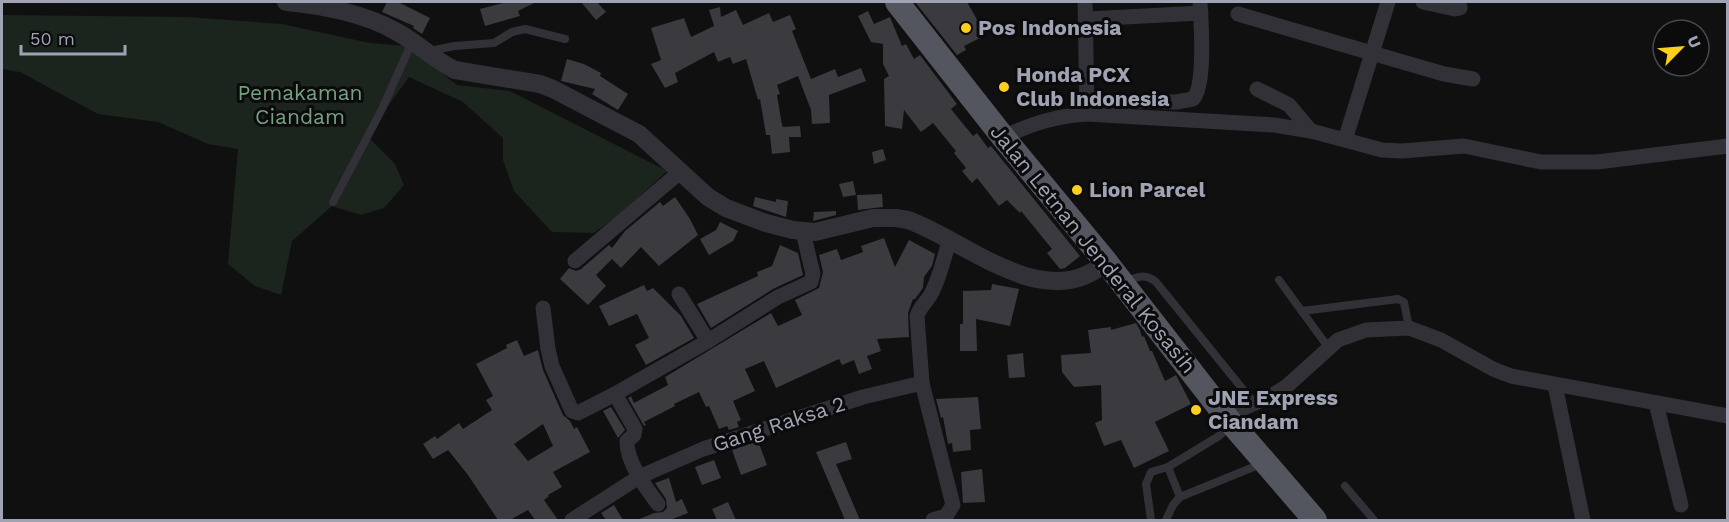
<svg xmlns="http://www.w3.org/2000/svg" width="1729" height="522" viewBox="0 0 1729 522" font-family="'Work Sans',sans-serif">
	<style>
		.green { fill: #1c241e }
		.building { fill: #3a3a3f; fill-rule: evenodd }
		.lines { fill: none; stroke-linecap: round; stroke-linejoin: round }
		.service { stroke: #313137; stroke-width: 8 }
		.minor { stroke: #313137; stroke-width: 15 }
		.tertiary { stroke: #313137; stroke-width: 18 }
		.trunk { stroke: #54565f; stroke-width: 24 }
		.poi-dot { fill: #fdcf1d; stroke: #0b0b0c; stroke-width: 2 }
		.labels { text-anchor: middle; stroke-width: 6; stroke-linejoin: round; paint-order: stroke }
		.poi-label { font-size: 21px; font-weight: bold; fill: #a0a3b3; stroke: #0b0b0c; text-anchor: start }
		.park-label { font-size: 21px; fill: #75a07e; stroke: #0b0b0c }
		.street-label { font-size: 21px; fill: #a0a3b3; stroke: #0b0b0c }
	</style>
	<rect width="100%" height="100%" fill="#101011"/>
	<path class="green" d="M2,15L187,17L282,24L370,43L408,46L457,85L510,91L667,171L619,215L594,233L552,232L514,191L503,160V138L463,102L409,77L390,103L368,137L395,164L404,185L384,208L361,215L332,206L292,241L281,295L255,286L228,264L238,149L208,144L158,122L98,114L20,72L2,69Z"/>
	<g class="building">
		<path d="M387,2H398L430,18L422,34L413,28L414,26L382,12Z"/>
		<path d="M507,2H536L518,11L520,16L485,26L480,9Z"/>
		<path d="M581,2H597L606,12L596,20Z"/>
		<path d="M915,2H967L986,35L964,46L966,50L957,55Z"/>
		<path d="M720,7L721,17L736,10L743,25L769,13L773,22L790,15L796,29L792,31L811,79L835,69L838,77L861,68L866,81L829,95L830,123L812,124L811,110L798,76L777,85L780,94L777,95L782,125L783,127L800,126L801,137H789L790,152L772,154L770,135H766L760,99L758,100L746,59L733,64L730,57L718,62L714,52L675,73L678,82L665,88L651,64L661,60L651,28L684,18L691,37L714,26L709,10Z"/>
		<path d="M868,11L874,24L890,17L902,46L906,44L914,59L920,55L957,104L951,109L973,136L977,133L988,148L991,146L1080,256L1065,268L1060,269L1047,253L1052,249L1021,211L1020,213L1007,200L999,206L977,178L972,183L962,171L966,168L954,153L956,151L933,123L921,132L904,110L902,129L885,126L884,79L889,76L883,64V44L871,42L858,16Z"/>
		<path d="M567,59L584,64L601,73L600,76L628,94L618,110L592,94L595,89L561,81Z"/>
		<path d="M883,149L886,160L874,164L872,152Z"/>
		<path d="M853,181L856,195L843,197L839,184Z"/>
		<path d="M882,194L883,207L858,210L857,195Z"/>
		<path d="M675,197L690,219L698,235L659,266L641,247L621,268L612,259L596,275L606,286L588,305L560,279L569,268L576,271L581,269L609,245L612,248L625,231L660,202L663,206Z"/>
		<path d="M755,197L776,202V199L788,201L786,217L753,206Z"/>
		<path d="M836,211V215L813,221L814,212Z"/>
		<path d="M720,222L738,231L733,241L709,255L700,239L716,230Z"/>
		<path d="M884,238L895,267L909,240L935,254L932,266L924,277L923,288L915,299H913L908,313L909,337L877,339L881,351L867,356L872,369L859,374L854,360L842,365L839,359L776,388L764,361L745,369L755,391L733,401L741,420L737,422L739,427L729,430L727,426L719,429L709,406L706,407L699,392L674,404L675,406L644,422L646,425L644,426L628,398L631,396L634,403L668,385L665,377L771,313L778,326L802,315L795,300L819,288L823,272L819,255L837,249L841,260L863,252L861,246Z"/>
		<path d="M780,245L798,253L803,275L773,289L711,328L697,304L758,276L757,272L772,266Z"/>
		<path d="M992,284L1019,289L1010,326L976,319L977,351H960V324H963V291L991,290Z"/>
		<path d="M644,285L647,291L653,288L681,316L694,338L646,365L635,345L649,338L637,314L609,326L599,306Z"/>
		<path d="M1136,323L1140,330L1142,337L1144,336L1150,351H1152L1165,381L1176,375L1191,404L1155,422L1169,451L1134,468L1121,440L1104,446L1095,423L1102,420L1101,385L1074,387L1062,372L1061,355L1091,353L1088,330L1111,327V330Z"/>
		<path d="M517,340L524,356L538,350L543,370L563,415L570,421L574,429L577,427L590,452L553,472L562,487L548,495L549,496L544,500L558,520H535L528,510L510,520H498L468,475L448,450L433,459L423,444L435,436L437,439L459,423L463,429L492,410L486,400L493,396L476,364L507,348L506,345ZM543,424L553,446L528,461L514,444Z"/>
		<path d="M1023,353L1025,377L1009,378L1007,355Z"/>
		<path d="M978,397L981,429L970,430L971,450L953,452L952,443L948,444L943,417L941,418L936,399Z"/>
		<path d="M611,407L625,430L618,438L603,411Z"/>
		<path d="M758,441L767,465L741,475L732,450Z"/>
		<path d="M846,442L852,459L836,464L860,520H845L816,452Z"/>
		<path d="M714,460L721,478L702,485L695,467Z"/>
		<path d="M982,469L985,502L963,503L961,472Z"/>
		<path d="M669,478L676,502L682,499L688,513L670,520H637L654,513L663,512L667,508L666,499L655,483Z"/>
		<path d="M728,502L736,520H717L712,509Z"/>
		<path d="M614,505L623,520H606L601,513Z"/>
	</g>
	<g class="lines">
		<g class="service">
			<path d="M430,51L454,46L494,43L512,32L525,29L565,39"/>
			<path d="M333,202L382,109L412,42"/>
			<path d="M1279,280L1328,347"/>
			<path d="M1126,281C1138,277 1145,273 1156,282L1254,403"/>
			<path d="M1302,311L1398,299L1404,302L1409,328"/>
			<path d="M1345,486L1374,520"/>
			<path d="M1180,497L1168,467L1219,436L1230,426"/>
			<path d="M1151,520L1146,484L1151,472L1168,467"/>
			<path d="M1166,520L1173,505L1180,497L1261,464"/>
		</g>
		<g class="minor">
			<path d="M1085,2L1087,108"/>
			<path d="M1423,2L1455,9L1460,8L1459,2"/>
			<path d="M1238,14L1444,74L1473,79"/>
			<path d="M1087,19L1201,13"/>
			<path d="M1257,89L1289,105L1311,131"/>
			<path d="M1088,100L1176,102L1193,99C1206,85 1201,22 1200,2"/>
			<path d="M1003,137C1032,124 1054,116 1087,114L1274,125L1311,131L1382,150L1402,151L1464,146L1541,162H1597L1728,146"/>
			<path d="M1345,140L1388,2"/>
			<path d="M575,261L680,172"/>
			<path d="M679,294L708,341L778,297L811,282L813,274L803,232"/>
			<path d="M543,308L548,349L552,366L572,411L578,413L615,394"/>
			<path d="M1555,385L1583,520"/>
			<path d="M1656,403L1681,505"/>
			<path d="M1226,416L1273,395L1287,386L1338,340L1366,330L1409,328L1441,340L1493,369L1511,376L1728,416"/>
			<path d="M658,504C646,488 626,461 627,441L634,435L635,429L615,394L708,341"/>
			<path d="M572,520L639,477L703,449L863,397L922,383"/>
			<path d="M933,520L946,516L953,505L922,383L917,316C920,306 928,301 932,292C940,277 944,258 949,241"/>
		</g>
		<path class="tertiary" d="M286,2C321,5 367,14 397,32C418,43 434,60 455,70L540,84L553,89L639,134L708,197L726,208L766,223L793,230L815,232L873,218H896L908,220C967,241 1046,316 1106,262"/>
		<path class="trunk" d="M897,2L1003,137L1106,262L1232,424L1315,520"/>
	</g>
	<g class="poi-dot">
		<circle cx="966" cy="28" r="6"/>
		<circle cx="1004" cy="87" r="6"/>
		<circle cx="1077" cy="190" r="6"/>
		<circle cx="1196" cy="410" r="6"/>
	</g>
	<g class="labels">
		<g class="poi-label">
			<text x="978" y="35">Pos Indonesia</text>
			<text x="1016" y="82">Honda PCX<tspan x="1016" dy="24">Club Indonesia</tspan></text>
			<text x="1089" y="197">Lion Parcel</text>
			<text x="1208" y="405">JNE Express<tspan x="1208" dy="24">Ciandam</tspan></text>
		</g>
		<g class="park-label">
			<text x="300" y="100">Pemakaman<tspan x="300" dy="24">Ciandam</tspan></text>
		</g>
		<g class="street-label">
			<text transform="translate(1093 249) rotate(51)" y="7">Jalan Letnan Jenderal Kosasih</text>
			<text transform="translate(779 424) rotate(-18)" y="7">Gang Raksa 2</text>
		</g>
	</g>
	<rect width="1729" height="522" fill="none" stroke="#a0a3b3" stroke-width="6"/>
	<g transform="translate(1681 48) rotate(65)"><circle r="28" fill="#0b0b0c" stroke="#47484f" stroke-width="1.5"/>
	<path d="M0-4.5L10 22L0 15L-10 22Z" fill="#fdcf1d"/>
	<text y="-9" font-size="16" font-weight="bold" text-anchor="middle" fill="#a0a3b3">U</text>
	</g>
	<path d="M21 45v9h104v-9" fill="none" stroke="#a0a3b3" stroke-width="3"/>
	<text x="30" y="45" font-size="18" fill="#a0a3b3" stroke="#0b0b0c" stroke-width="4.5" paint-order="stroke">50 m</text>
</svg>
